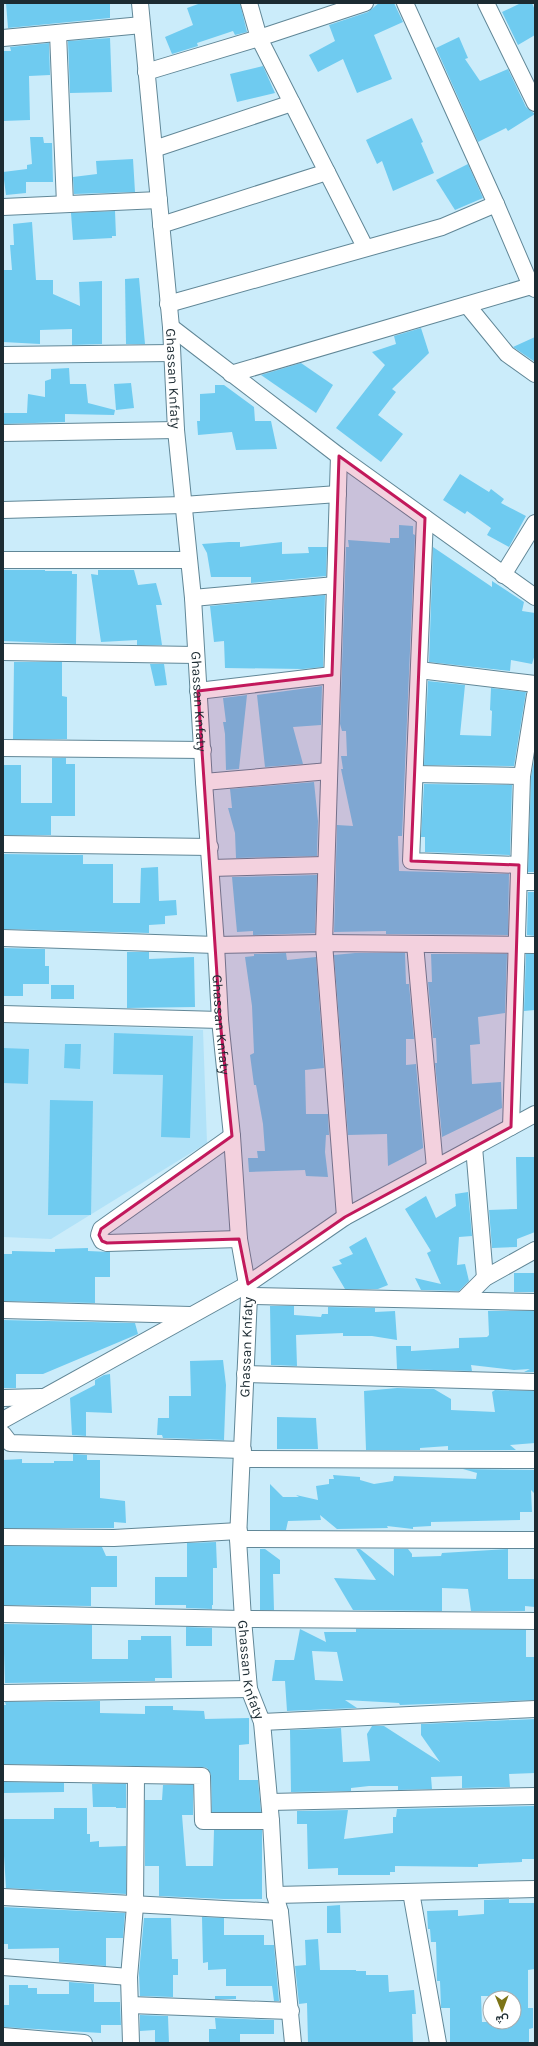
<svg xmlns="http://www.w3.org/2000/svg" width="538" height="2046" viewBox="0 0 538 2046" font-family="Karla,Vazirmatn,sans-serif">
	<style>
		.built { fill: #b1e2f8 }
		.building { fill: #6fcbf0; fill-rule: evenodd }
		.lines { fill: none; stroke-linecap: round; stroke-linejoin: round }
		.minor-casing { stroke: #618797; stroke-width: 18 }
		.minor { stroke: #fff; stroke-width: 16 }
		.marked { fill: #c2185b; fill-opacity: 0.2; stroke: #c2185b; stroke-width: 3; stroke-linejoin: round }
		.labels { text-anchor: middle; stroke-width: 3; stroke-linejoin: round; paint-order: stroke }
		.street-label { font-size: 14px; fill: #1c2b32; stroke: #fff }
	</style>
	<rect width="100%" height="100%" fill="#cbecfa"/>
	<path class="built" d="M3,1022L203,1030L207,1143L51,1239L3,1237Z"/>
	<g class="building">
		<path d="M6,3H110V18L8,28Z"/>
		<path d="M201,3H240L247,32L235,35L233,31L197,43L198,46L172,54L165,37L193,25L187,8Z"/>
		<path d="M379,3H394L403,22L374,35L392,79L357,93L343,59L318,72L309,55L335,41L329,25L368,12Z"/>
		<path d="M521,3H532L535,10V35L518,45L502,12Z"/>
		<path d="M459,37L468,58L465,59L480,81L508,69L526,107L535,114L508,131L506,128L478,142L436,48Z"/>
		<path d="M110,38L112,92L70,93L68,41Z"/>
		<path d="M49,43L50,75L29,76L30,120L3,121V51H11L10,47Z"/>
		<path d="M263,66L275,93L237,102L230,74Z"/>
		<path d="M412,118L423,142L421,143L434,173L393,191L382,161L377,164L366,140Z"/>
		<path d="M30,137H43L44,143H52L53,182H26V193L6,195L3,172L27,169V165L32,164Z"/>
		<path d="M133,159L135,192L74,194L73,177L97,174L96,161Z"/>
		<path d="M468,164L483,198L455,210L436,180Z"/>
		<path d="M115,211L116,236H112V238L73,240L71,213Z"/>
		<path d="M32,222L36,280H53V294L80,306L79,282L102,281V344L72,345V329L40,330V344L3,342V270H12L10,245H14L13,224Z"/>
		<path d="M139,278L145,344H126L125,279Z"/>
		<path d="M421,328L429,353L392,389L396,392L378,415L403,434L381,462L336,428L385,365L372,352L396,344L394,336Z"/>
		<path d="M535,337V362L513,347Z"/>
		<path d="M301,363L333,385L316,413L261,375Z"/>
		<path d="M69,368L70,384H86L88,403L115,410L114,415L65,414V422L3,424V413H27L28,394L45,397V381L51,379V369Z"/>
		<path d="M131,383L134,408L116,410L114,384Z"/>
		<path d="M215,385H224L254,407L255,421H271L277,449L236,450L232,432L198,435L197,421H200V394L215,393Z"/>
		<path d="M460,474L489,492L491,489L504,499L501,503L526,516L509,547L487,535L491,528L467,511L465,514L443,500Z"/>
		<path d="M399,525L413,526V534L415,535L402,836H398L399,871L509,874L508,935L386,934V931L334,932L337,825L353,826L341,769H343L341,756H347L346,731H342L340,724L346,547H349L348,540L390,543V538H399Z"/>
		<path d="M229,542H240V547L282,542V554L309,553L308,547H327L326,576L251,583V577H211L207,553L202,544Z"/>
		<path d="M433,547L492,587V581L524,602L522,611L535,613V654L532,664L511,660L510,671L429,662Z"/>
		<path d="M3,570H45V571H72V574H77L76,644L3,641Z"/>
		<path d="M98,570H134L138,585L156,583L162,605H156L162,645H137V640L101,642L91,574L98,575Z"/>
		<path d="M325,595L323,667L303,669L225,668L224,641L214,642L210,606Z"/>
		<path d="M14,662H62V696L67,697V739H13Z"/>
		<path d="M150,664H164L167,685L155,686Z"/>
		<path d="M428,681L465,685L460,735L491,736L492,711L490,710L491,688L526,692L514,766L424,765Z"/>
		<path d="M322,686L321,725L293,727L303,764L265,767L257,695Z"/>
		<path d="M247,695L239,769L226,770L225,734L223,722H226L223,698Z"/>
		<path d="M52,758H66V764H75V816H51V835H3V765H21V803H52Z"/>
		<path d="M534,761L535,872H528L531,777Z"/>
		<path d="M314,782L318,821L317,856L236,858L235,833L228,808H232L230,789Z"/>
		<path d="M424,784L512,785L510,855L425,852V837H421Z"/>
		<path d="M3,854L83,855V864H113V903H140L141,868L158,867L159,901L176,900L177,915L165,916V924L149,925V933L3,929Z"/>
		<path d="M317,875L315,933L253,935V931L237,932L232,877Z"/>
		<path d="M528,892H535V936L527,935Z"/>
		<path d="M3,948L45,949V966H49V984H23V996H3Z"/>
		<path d="M127,952H149V959L194,957L195,1007L127,1008Z"/>
		<path d="M286,953L287,960L316,957L324,1068L305,1070L306,1114H328L329,1135H326L325,1152L328,1177L306,1176L305,1170L249,1172L248,1158H258L257,1151H265L263,1124L256,1085H254L250,1055L254,1053L252,1006L245,957L254,956V954Z"/>
		<path d="M355,953H405L406,984H409L414,1039H406V1065L416,1064L423,1146V1148L388,1166L387,1134L348,1135L334,955Z"/>
		<path d="M431,954H507L505,1013L478,1017L480,1044L470,1045L472,1084L501,1082L502,1108L442,1137L435,1063H437L436,1038H433L428,982H432Z"/>
		<path d="M526,954H535V1010L524,1011Z"/>
		<rect x="51" y="985" width="23" height="14"/>
		<path d="M114,1033L193,1036L190,1138L161,1137L163,1075L113,1074Z"/>
		<path d="M65,1044H81L80,1069L64,1068Z"/>
		<path d="M3,1048L29,1049L28,1084L3,1083Z"/>
		<path d="M50,1100L93,1101L91,1215H48Z"/>
		<path d="M516,1157H535V1232L517,1239V1247L492,1248L489,1210L517,1209Z"/>
		<path d="M468,1192L472,1236L459,1237L457,1265L465,1264L469,1281L459,1291L421,1290L415,1278L441,1284L427,1253L431,1251L405,1209L426,1196L436,1218L456,1206L455,1194Z"/>
		<path d="M366,1237L388,1285L378,1289H345L332,1267L342,1264L339,1260L353,1254L349,1247Z"/>
		<path d="M88,1248V1251L110,1252V1277H95V1303L3,1301V1254H12V1251L55,1252V1249Z"/>
		<rect x="514" y="1273" width="21" height="19"/>
		<path d="M270,1306H294V1315L321,1317L322,1314H328V1307L375,1308V1312L395,1311L397,1340L372,1336H343V1333L296,1335L297,1366L271,1365Z"/>
		<path d="M488,1311H535V1372H524L530,1369L514,1370L471,1365L472,1371L397,1369L396,1346H411V1351L459,1348V1338L487,1337L489,1335Z"/>
		<path d="M3,1320L135,1323L138,1334L43,1374H16V1388H3Z"/>
		<path d="M223,1360L226,1385L224,1440L163,1438L162,1435H157L158,1418H169V1396H191L190,1361Z"/>
		<path d="M110,1374L112,1413L86,1412V1436L72,1435L70,1398L95,1385V1380L104,1375Z"/>
		<path d="M397,1388L434,1389L451,1399V1410L495,1412L492,1392L495,1390L535,1391V1443L510,1445L516,1450H448V1446L420,1448V1450H366L364,1391Z"/>
		<path d="M277,1417L316,1418L318,1449H277Z"/>
		<path d="M73,1454L87,1455V1460H100V1498L125,1501L126,1523L114,1522V1528H3V1460L22,1459V1463H54V1461H73Z"/>
		<path d="M463,1469L535,1470V1494L531,1490L532,1512H520V1520L431,1522V1526L413,1527V1529L387,1526L388,1528L337,1529L320,1515L321,1520L288,1521L286,1530H270V1484L283,1497H299L296,1495L318,1500L316,1486L329,1484V1479H334L333,1475L360,1477V1480L374,1484L393,1481L394,1476L476,1479L477,1473Z"/>
		<path d="M216,1542L217,1568H213V1605H212V1609L186,1608V1605H155V1577H187V1543Z"/>
		<path d="M3,1546L102,1547L106,1556H117V1587H91V1606L3,1605Z"/>
		<path d="M260,1549H265L280,1560V1574H273L274,1610H260Z"/>
		<path d="M356,1549H360L394,1576V1549H408L412,1554V1557L441,1556L442,1553L508,1549V1579H535V1607L525,1606V1611H471L468,1589L442,1588V1611L353,1610L334,1578L376,1580Z"/>
		<path d="M3,1624L92,1625V1659H128V1640H141V1636H171L172,1678H155V1681L5,1683Z"/>
		<path d="M186,1627L212,1628V1646H186Z"/>
		<path d="M300,1629L326,1642L324,1632H356V1629L526,1630V1657H535V1700L400,1705L399,1703L345,1700L357,1708L287,1711L285,1681H272L275,1660H294ZM312,1651L337,1652L343,1681L315,1680Z"/>
		<path d="M100,1701V1713L145,1714V1706H173V1710L204,1711L205,1719L249,1718V1744L239,1745V1780H258L261,1812H212L211,1775L207,1768L203,1767L3,1764V1705H6L5,1702Z"/>
		<path d="M535,1719V1773L509,1774L510,1787L462,1788V1776L431,1777L432,1789L398,1790V1786H369L351,1788V1791L291,1792L290,1730L341,1728L343,1762L370,1761L367,1734L372,1726H384L440,1762L421,1735V1724Z"/>
		<path d="M3,1782L64,1783V1792L3,1793Z"/>
		<path d="M92,1784H126V1808H116V1807H93Z"/>
		<path d="M163,1785H193V1815H182L186,1866H213L214,1830H262V1899H224L159,1896V1866H145V1800H162Z"/>
		<path d="M534,1806V1859H522V1862L478,1864V1867L395,1866V1872H390V1875H338V1868L308,1869L307,1824H297V1811L348,1810L344,1839L393,1833V1817H396L397,1809Z"/>
		<path d="M54,1808H87V1834H90V1842L99,1841V1847L126,1846V1894L6,1888L4,1856H3V1819H54Z"/>
		<path d="M509,1899V1903H534L535,1969L528,1970V2008H533V2028L529,2029V2043H450V2008H441L440,1981H437L436,1942H431L430,1929H428L427,1911L458,1910V1916L484,1914V1900ZM481,1996H511V1998H514V2022H482Z"/>
		<path d="M340,1905L341,1933H327V1906Z"/>
		<path d="M3,1907L125,1913L123,1938H106V1966L59,1962V1948L8,1949V1944H3Z"/>
		<path d="M202,1917L224,1918V1935H264V1945H274L279,2001H274L272,1986H226V1969L208,1970V1962L203,1963Z"/>
		<path d="M144,1918H171L172,1959H178V1975H173V1997L140,1996L139,1973Z"/>
		<path d="M318,1939L320,1970H356V1971H366V1975H388L389,1992L414,1990L416,2014H412L413,2042L308,2043L307,2003L299,2004L295,1966L306,1965L305,1940Z"/>
		<path d="M69,1982L94,1984V2002H120L121,2025H101V2033L3,2027V2005H9V1985H28V1988H37V1994H69Z"/>
		<rect x="215" y="1996" width="21" height="3"/>
		<path d="M140,2015L168,2016L169,2043H155V2030L140,2031Z"/>
		<path d="M215,2018L274,2020V2034H240V2043H209V2029H216Z"/>
	</g>
	<g class="lines">
		<defs>
			<g id="minor">
				<path id="s1" d="M140,3L171,327L176,430L193,598L204,782L216,945L220,1020L232,1136L239,1239L249,1296L238,1539L243,1619L249,1689L262,1722L271,1821L275,1895L280,1912L293,2043"/>
				<path d="M249,3L259,38L365,247"/>
				<path d="M405,3L496,204L531,286"/>
				<path d="M486,3L535,103"/>
				<path d="M58,33L65,204"/>
				<path d="M3,38L142,25"/>
				<path d="M146,72L259,38L365,3"/>
				<path d="M154,149L292,103"/>
				<path d="M3,207L159,200"/>
				<path d="M161,225L327,172"/>
				<path d="M168,304L442,227L496,204"/>
				<path d="M467,305L507,354L535,374"/>
				<path d="M171,327L339,456L535,597"/>
				<path d="M3,355L172,353"/>
				<path d="M231,374L531,286L535,289"/>
				<path d="M3,433L176,430"/>
				<path d="M339,456L324,943L345,1217"/>
				<path d="M3,510L183,505L338,494"/>
				<path d="M425,518L411,861L519,865"/>
				<path d="M3,560H188"/>
				<path d="M503,575L535,523"/>
				<path d="M193,598L335,585"/>
				<path d="M3,652L196,655"/>
				<path d="M419,670L535,684"/>
				<path d="M198,691L332,675"/>
				<path d="M3,748L203,750"/>
				<path d="M415,774L522,776"/>
				<path d="M204,782L329,771"/>
				<path d="M3,844L210,847"/>
				<path d="M211,868L325,865"/>
				<path d="M519,882H535"/>
				<path d="M3,938L216,945L324,943L535,945"/>
				<path d="M415,944L435,1168"/>
				<path d="M3,1014L220,1020"/>
				<path d="M511,1127L522,776L535,695"/>
				<path d="M232,1136L101,1229L99,1235L102,1241L107,1243L239,1239"/>
				<path d="M474,1147L485,1278"/>
				<path d="M249,1296L535,1302"/>
				<path d="M463,1300L485,1278L535,1250"/>
				<path d="M3,1310L191,1315"/>
				<path d="M245,1374L535,1382"/>
				<path d="M3,1398L41,1397"/>
				<path d="M3,1420L248,1284L345,1217L535,1114"/>
				<path d="M3,1434L10,1443L243,1450"/>
				<path d="M242,1459L535,1460"/>
				<path d="M3,1537L114,1538L239,1531"/>
				<path d="M238,1539L535,1540"/>
				<path d="M3,1614L243,1619L535,1621"/>
				<path d="M3,1693L249,1689"/>
				<path d="M262,1722L535,1709"/>
				<path d="M3,1773L202,1776L203,1821H271"/>
				<path d="M270,1802L535,1796"/>
				<path d="M411,1892L438,2043"/>
				<path d="M275,1895L535,1889"/>
				<path d="M3,1897L280,1912"/>
				<path d="M3,1967L129,1977"/>
				<path d="M130,2005L291,2011"/>
				<path d="M3,2036L84,2043"/>
				<path d="M131,2043L129,1977L135,1906L136,1775"/>
			</g>
		</defs>
		<use href="#minor" class="minor-casing"/>
		<use href="#minor" class="minor"/>
	</g>
	<path class="marked" d="M339,456L425,518L411,861L519,865L511,1127L345,1217L248,1284L239,1239L107,1243L102,1241L99,1235L101,1229L232,1136L220,1020L198,691L332,675Z"/>
	<g class="labels">
		<g class="street-label">
			<text dy="5" stroke="none"><textPath href="#s1" startOffset="377">Ghassan Knfaty</textPath></text>
			<text dy="5" stroke="none"><textPath href="#s1" startOffset="701">Ghassan Knfaty</textPath></text>
			<text dy="5" stroke="none"><textPath href="#s1" startOffset="1025">Ghassan Knfaty</textPath></text>
			<text transform="translate(246 1347) rotate(-88)" y="5">Ghassan Knfaty</text>
			<text dy="5" stroke="none"><textPath href="#s1" startOffset="1673">Ghassan Knfaty</textPath></text>
		</g>
	</g>
	<rect width="538" height="2046" fill="none" stroke="#1c2b32" stroke-width="8"/>
	<g transform="translate(502 2010) rotate(179)"><circle r="19" fill="#ffffff" stroke="#a4aaad"/>
	<path d="M0-3L7 15L0 10L-7 15Z" fill="#7c7417"/>
	<text y="-6" font-size="11" font-weight="bold" text-anchor="middle" fill="#1c2b32">ش</text>
	</g>
</svg>
